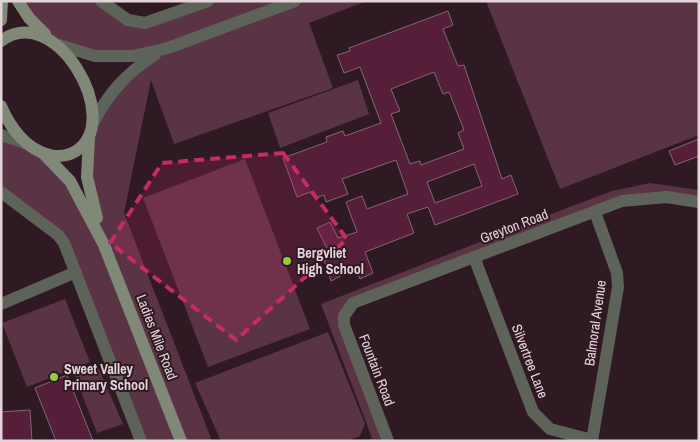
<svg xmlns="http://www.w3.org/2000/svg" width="700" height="442" viewBox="0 0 700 442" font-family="'Archivo Narrow',sans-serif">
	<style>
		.green { fill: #5a3344 }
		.building { fill: #551e39; stroke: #826772; fill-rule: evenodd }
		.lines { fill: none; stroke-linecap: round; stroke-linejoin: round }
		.minor { stroke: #5e6359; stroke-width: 12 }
		.tertiary { stroke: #5e6359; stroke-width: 12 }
		.secondary { stroke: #808878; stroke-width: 12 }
		.marked { fill: #c52b68; fill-opacity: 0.2; stroke: #c52b68; stroke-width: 4; stroke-dasharray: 10 6; stroke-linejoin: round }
		.poi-dot { fill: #93cd3d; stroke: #2f1a23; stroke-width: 2 }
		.labels { text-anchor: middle; stroke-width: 4; stroke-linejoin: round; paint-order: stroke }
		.street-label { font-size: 14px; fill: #e4d4da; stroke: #2f1a23 }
		.poi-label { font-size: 14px; font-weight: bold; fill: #e4d4da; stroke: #2f1a23; text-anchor: start }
	</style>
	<rect width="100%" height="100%" fill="#2f1a23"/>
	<g class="green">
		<path d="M18,1H101L136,22L208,1H367L309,23L333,88L174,144L151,80L124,213L212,441H141L69,252L1,192V135L43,153L88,212L89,136L136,67L133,56L59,45Z"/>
		<path d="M486,1H699V135L560,189Z"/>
		<path d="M358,80L369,114L280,148L268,113Z"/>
		<path d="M245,159L310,329L208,367L143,198Z"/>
		<path d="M650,183L699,190V202L644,197L353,303L344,316L388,441H366L372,438L321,304L567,208L612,191Z"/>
		<path d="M65,299L90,362L27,387L2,323Z"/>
		<path d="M328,332L365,424L360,436L347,441H221L195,383Z"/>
		<path d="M98,367L123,424L97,433L75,376Z"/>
	</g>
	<g class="building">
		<path d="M448,11L453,25L443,29L458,66L464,65L502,179L511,175L518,194L435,225L428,207L407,214L414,233L365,252L373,273L360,279L356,268L331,281L324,260L331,257L317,228L330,222L338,238L357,232L346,202L362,196L367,209L408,194L396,160L342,179L348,194L326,202L324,195L316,198L313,191L297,197L283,158L327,142L326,137L343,131L345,136L381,123L360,67L344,73L337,55L350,51L349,48ZM434,72L443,94L449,92L464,130L458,133L464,149L421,165L420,161L410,164L391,114L400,111L391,89ZM474,164L482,186L435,203L427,182Z"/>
		<path d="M699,139V156L675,165L669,151Z"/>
		<path d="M67,375L93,441H56L35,388Z"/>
		<path d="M30,410L32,441H1V412Z"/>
	</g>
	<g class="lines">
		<g class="minor">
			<path d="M101,1L128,20L145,23L208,1"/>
			<path d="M1,192L58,235L64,243L141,441"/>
			<path d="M474,257L533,412L550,429L592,440"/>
			<path d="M1,304L76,272"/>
			<path d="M388,441L344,325V316L353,303L622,201L666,197L699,202"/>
			<path d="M592,441L618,287L617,273L595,212"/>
		</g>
		<g class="tertiary">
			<path d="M59,45L95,56H133L168,48L295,1"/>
			<path d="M93,123C108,94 126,73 155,55"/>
			<path d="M1,135L28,144"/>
		</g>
		<g class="secondary">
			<path d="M18,1L29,18L45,34"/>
			<path d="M1,20L2,1"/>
			<path d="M1,41C55,0 125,120 76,151C68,156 59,157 50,155C26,150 10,127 1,106"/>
			<path d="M89,137L87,177L97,218"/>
			<path d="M43,153L70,181L104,245L181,441"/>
		</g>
	</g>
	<path class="marked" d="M283,153L347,239L236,340L110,243L162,163Z"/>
	<g class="poi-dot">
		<circle cx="287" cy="261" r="5"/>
		<circle cx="54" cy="377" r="5"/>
	</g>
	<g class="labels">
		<g class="street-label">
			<text transform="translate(514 226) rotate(-21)" y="5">Greyton Road</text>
			<text transform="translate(595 323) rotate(-82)" y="5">Balmoral Avenue</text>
			<text transform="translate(157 337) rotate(69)" y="5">Ladies Mile Road</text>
			<text transform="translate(530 361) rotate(69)" y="5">Silvertree Lane</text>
			<text transform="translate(377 370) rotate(69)" y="5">Fountain Road</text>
		</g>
		<g class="poi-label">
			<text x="297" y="258">Bergvliet<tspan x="297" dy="16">High School</tspan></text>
			<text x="64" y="374">Sweet Valley<tspan x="64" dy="16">Primary School</tspan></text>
		</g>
	</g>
	<rect width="700" height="442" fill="none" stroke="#e4d4da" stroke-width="5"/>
</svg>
